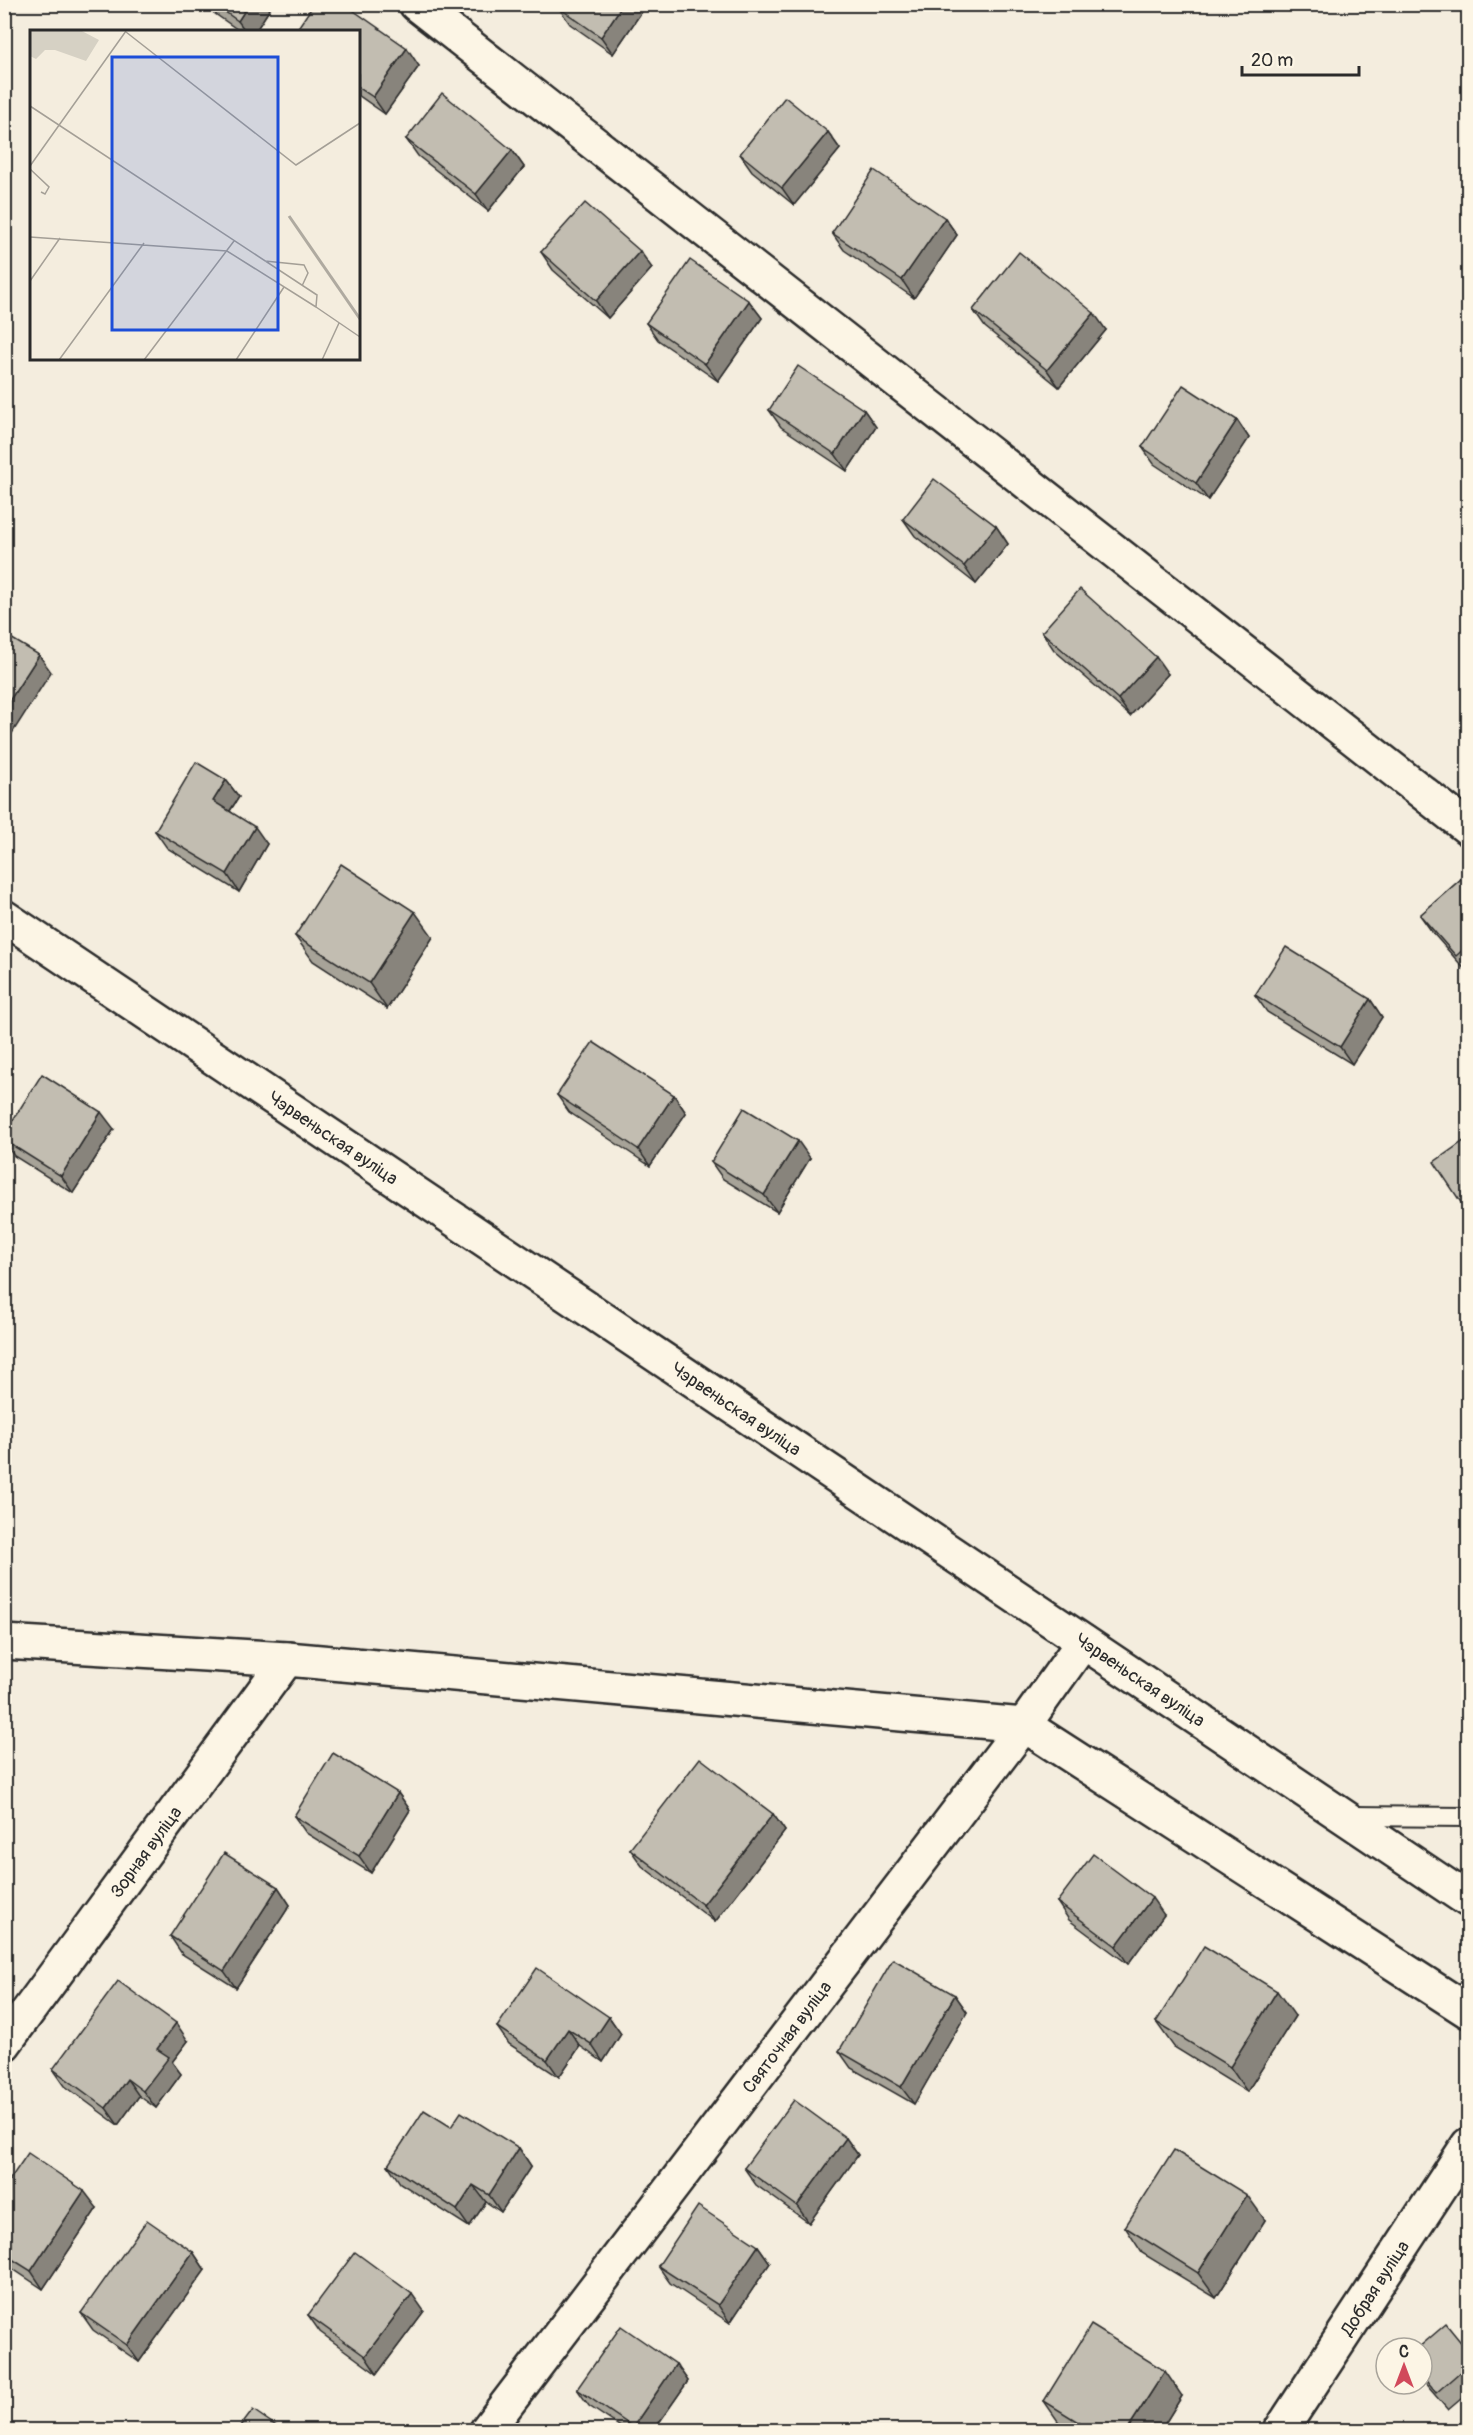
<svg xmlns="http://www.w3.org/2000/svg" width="1473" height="2435" viewBox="0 0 1473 2435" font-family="Pangolin,sans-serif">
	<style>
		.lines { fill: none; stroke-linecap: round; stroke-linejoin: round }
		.lane-casing { stroke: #2b2b2b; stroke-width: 22 }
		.street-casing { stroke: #2b2b2b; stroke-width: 38 }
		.lane { stroke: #fcf5e5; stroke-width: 18 }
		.street { stroke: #fcf5e5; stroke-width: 33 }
		.wall { fill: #a7a398; stroke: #2b2b2b; stroke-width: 1.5 }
		.shaded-wall { fill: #88847c; stroke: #2b2b2b; stroke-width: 1.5 }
		.building { fill: #c2bdb1; stroke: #2b2b2b; stroke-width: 1.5 }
		.labels { text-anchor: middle; stroke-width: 5; stroke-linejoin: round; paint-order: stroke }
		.street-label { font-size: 18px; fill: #2b2b2b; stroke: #fcf5e5 }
		.inset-river { fill: none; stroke: #afaaa0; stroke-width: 3 }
		.inset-road { fill: none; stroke: #a49f96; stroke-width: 1.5 }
		.view { fill: #1d4ed8; fill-opacity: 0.15; stroke: #1d4ed8; stroke-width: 3 }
		.inset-edge { fill: none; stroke: #2b2b2b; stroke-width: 3 }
	</style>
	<rect width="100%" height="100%" fill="#f4edde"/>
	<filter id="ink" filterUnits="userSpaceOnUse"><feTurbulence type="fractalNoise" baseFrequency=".0167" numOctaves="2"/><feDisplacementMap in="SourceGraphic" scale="12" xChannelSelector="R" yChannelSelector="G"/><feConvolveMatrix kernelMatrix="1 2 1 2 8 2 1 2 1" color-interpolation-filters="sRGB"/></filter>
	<g filter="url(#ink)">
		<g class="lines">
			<defs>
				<path id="lane" d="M1348,1816L1468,1817"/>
				<g id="street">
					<path d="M416,4L1468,828"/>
					<path d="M4,917L1468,1900"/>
					<path d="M4,1642L287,1659L1024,1725L1468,2011"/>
					<path d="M4,2044L287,1659"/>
					<path d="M487,2430L1024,1725L1083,1642"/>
					<path d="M1281,2430L1468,2145"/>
				</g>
			</defs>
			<use href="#lane" class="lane-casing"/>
			<use href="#street" class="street-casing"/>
			<use href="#lane" class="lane"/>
			<use href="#street" class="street"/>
		</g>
		<g class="wall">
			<path d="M201,4H273L255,32H241Z"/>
			<path d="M647,4L613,54L570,24L558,7Z"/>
			<path d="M358,32L419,66L385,114L358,95Z"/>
			<path d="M828,132L840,149L794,205L752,171L740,154Z"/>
			<path d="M406,139L512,150L524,167L488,211L418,156Z"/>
			<path d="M945,218L957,235L914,298L844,250L832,233Z"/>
			<path d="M541,252L652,268L608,318L553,270Z"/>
			<path d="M749,301L762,318L718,381L658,340L646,323Z"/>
			<path d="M973,310L1106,330L1059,387L985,327Z"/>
			<path d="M769,410H864L876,427L847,471L781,427Z"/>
			<path d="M1237,420L1249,438L1208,500L1154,464L1142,447Z"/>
			<path d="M903,519L996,526L1008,544L976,584L915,536Z"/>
			<path d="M1042,632L1168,674L1130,716L1054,650Z"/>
			<path d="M226,780L239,797L230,811L267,844L239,892L167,848L155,831Z"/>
			<path d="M1468,873V973L1432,932L1420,915Z"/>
			<path d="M295,936L433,937L387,1009L313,961Z"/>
			<path d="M1255,995L1370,999L1382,1017L1352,1064L1267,1012Z"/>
			<path d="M557,1095H674L686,1113L650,1166L569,1112Z"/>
			<path d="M114,1129L73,1193L14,1156L4,1142V1134Z"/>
			<path d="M810,1158L777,1212L723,1179L711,1162Z"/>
			<path d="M398,1793L410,1810L371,1873L306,1833L294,1816Z"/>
			<path d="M773,1814L785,1831L715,1922L642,1866L630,1849Z"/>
			<path d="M278,1887L290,1905L236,1988L182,1954L170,1936Z"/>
			<path d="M1057,1902L1164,1915L1128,1964L1069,1920Z"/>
			<path d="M955,1995L967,2012L914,2104L851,2068L839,2051Z"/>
			<path d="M1295,2016L1247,2092L1174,2047L1156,2022Z"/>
			<path d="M609,2017L621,2034L603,2062L580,2046L559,2077L509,2044L497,2027Z"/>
			<path d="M188,2041L172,2062L181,2074L156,2108L139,2096L118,2125L65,2086L53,2069Z"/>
			<path d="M451,2127L519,2148L531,2166L501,2212L486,2202L469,2227L400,2183L388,2165Z"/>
			<path d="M846,2138L858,2155L809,2223L756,2185L744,2168Z"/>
			<path d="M4,2188L97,2208L43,2289L4,2263Z"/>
			<path d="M1265,2220L1216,2298L1142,2253L1125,2227Z"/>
			<path d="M758,2246L770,2263L730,2323L670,2283L658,2266Z"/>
			<path d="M193,2252L205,2270L139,2362L93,2330L81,2313Z"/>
			<path d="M424,2311L377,2374L320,2332L308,2315Z"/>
			<path d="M1422,2348L1468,2351V2393L1448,2410L1422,2380Z"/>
			<path d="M676,2364L688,2381L654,2430H625L589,2406L577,2389Z"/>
			<path d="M1182,2396L1161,2430H1068L1062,2427L1044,2401Z"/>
		</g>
		<g class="shaded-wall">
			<path d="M249,4H273L255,32H246L238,21Z"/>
			<path d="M623,4H647L613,54L601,37Z"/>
			<path d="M407,48L419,66L385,114L373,97Z"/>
			<path d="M828,132L840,149L794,205L782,188Z"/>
			<path d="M512,150L524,167L488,211L476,194Z"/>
			<path d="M945,218L957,235L914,298L902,280Z"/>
			<path d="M640,251L652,268L608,318L596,301Z"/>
			<path d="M749,301L762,318L718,381L705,364Z"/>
			<path d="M1094,313L1106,330L1059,387L1047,370Z"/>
			<path d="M864,410L876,427L847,471L835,454Z"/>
			<path d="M1237,420L1249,438L1208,500L1196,483Z"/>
			<path d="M996,526L1008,544L976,584L964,566Z"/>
			<path d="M39,655L51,672L4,746V709Z"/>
			<path d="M1156,657L1168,674L1130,716L1118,699Z"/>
			<path d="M226,780L239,797L225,818L213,801Z"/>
			<path d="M255,827L267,844L239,892L227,874Z"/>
			<path d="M415,912L433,937L387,1009L369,983Z"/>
			<path d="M1370,999L1382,1017L1352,1064L1340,1047Z"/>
			<path d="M674,1095L686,1113L650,1166L638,1149Z"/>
			<path d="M101,1112L114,1129L73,1193L61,1176Z"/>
			<path d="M798,1141L810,1158L777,1212L764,1195Z"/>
			<path d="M398,1793L410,1810L371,1873L359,1856Z"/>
			<path d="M773,1814L785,1831L715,1922L703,1905Z"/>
			<path d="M278,1887L290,1905L236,1988L224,1971Z"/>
			<path d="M1152,1898L1164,1915L1128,1964L1116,1946Z"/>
			<path d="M1277,1991L1295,2016L1247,2092L1230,2067Z"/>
			<path d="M955,1995L967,2012L914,2104L901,2087Z"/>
			<path d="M609,2017L621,2034L603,2062L591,2044Z"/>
			<path d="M176,2023L188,2041L172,2062L181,2074L156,2108L143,2091L157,2049Z"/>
			<path d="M568,2029L580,2046L559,2077L547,2060Z"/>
			<path d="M127,2079L139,2096L118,2125L106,2108Z"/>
			<path d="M846,2138L858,2155L809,2223L797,2206Z"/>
			<path d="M519,2148L531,2166L501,2212L489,2195Z"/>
			<path d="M473,2185L486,2202L469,2227L457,2210Z"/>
			<path d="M84,2191L97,2208L43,2289L31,2271Z"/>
			<path d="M1247,2195L1265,2220L1216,2298L1198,2273Z"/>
			<path d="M758,2246L770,2263L730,2323L718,2305Z"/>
			<path d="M193,2252L205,2270L139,2362L127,2345Z"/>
			<path d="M412,2294L424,2311L377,2374L365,2356Z"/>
			<path d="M676,2364L688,2381L654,2430H635L633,2427Z"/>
			<path d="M1165,2371L1182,2396L1161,2430H1127Z"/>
		</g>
		<g class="building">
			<path d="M214,4H249L238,21Z"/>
			<path d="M314,4H344L407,48L373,97L358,87V32H295Z"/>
			<path d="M559,4H623L601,37L558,7Z"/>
			<path d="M442,93L512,150L476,194L406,139Z"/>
			<path d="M785,97L828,132L782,188L740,154Z"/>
			<path d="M874,170L945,218L902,280L832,233Z"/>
			<path d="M585,203L640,251L596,301L541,252Z"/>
			<path d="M1019,252L1094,313L1047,370L973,310Z"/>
			<path d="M690,260L749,301L705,364L646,323Z"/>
			<path d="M798,366L864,410L835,454L769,410Z"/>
			<path d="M1183,385L1237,420L1196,483L1142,447Z"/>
			<path d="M934,479L996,526L964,566L903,519Z"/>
			<path d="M1080,589L1156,657L1118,699L1042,632Z"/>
			<path d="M4,634L39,655L4,709Z"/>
			<path d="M196,762L226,780L213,801L255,827L227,874L155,831Z"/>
			<path d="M341,864L415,912L369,983L295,936Z"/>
			<path d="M1468,873V945L1456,956L1420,915Z"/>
			<path d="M1286,947L1370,999L1340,1047L1255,995Z"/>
			<path d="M593,1042L674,1095L638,1149L557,1095Z"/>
			<path d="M42,1074L101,1112L61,1176L4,1140V1134Z"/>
			<path d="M744,1108L798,1141L764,1195L711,1162Z"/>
			<path d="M1468,1138V1213L1434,1162Z"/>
			<path d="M333,1753L398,1793L359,1856L294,1816Z"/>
			<path d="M700,1758L773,1814L703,1905L630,1849Z"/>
			<path d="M224,1853L278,1887L224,1971L170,1936Z"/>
			<path d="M1093,1854L1152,1898L1116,1946L1057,1902Z"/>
			<path d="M1204,1946L1277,1991L1230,2067L1156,2022Z"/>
			<path d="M893,1959L955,1995L901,2087L839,2051Z"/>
			<path d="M537,1968L609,2017L591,2044L568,2029L547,2060L497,2027Z"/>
			<path d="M118,1981L176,2023L157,2049L169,2057L143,2091L127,2079L106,2108L53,2069Z"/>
			<path d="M794,2100L846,2138L797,2206L744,2168Z"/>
			<path d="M424,2110L451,2127L461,2112L519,2148L489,2195L473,2185L457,2210L388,2165Z"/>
			<path d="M1174,2150L1247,2195L1198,2273L1125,2227Z"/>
			<path d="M28,2153L84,2191L31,2271L4,2254V2188Z"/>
			<path d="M698,2206L758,2246L718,2305L658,2266Z"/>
			<path d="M147,2220L193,2252L127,2345L81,2313Z"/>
			<path d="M355,2252L412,2294L365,2356L308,2315Z"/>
			<path d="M1446,2324L1468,2351V2365L1436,2393L1422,2376V2348H1418Z"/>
			<path d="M1091,2325L1165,2371L1127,2430H1091L1044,2401Z"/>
			<path d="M621,2326L676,2364L633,2427L577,2389Z"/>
			<path d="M253,2410L282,2430H238Z"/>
		</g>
	</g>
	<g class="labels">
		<g class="street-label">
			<text transform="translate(333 1138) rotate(34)" y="6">Чэрвеньская вуліца</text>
			<text transform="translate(736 1409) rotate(34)" y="6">Чэрвеньская вуліца</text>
			<text transform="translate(1140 1680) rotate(34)" y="6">Чэрвеньская вуліца</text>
			<text transform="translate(146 1852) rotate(-54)" y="6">Зорная вуліца</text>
			<text transform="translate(787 2037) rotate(-53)" y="6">Святочная вуліца</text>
			<text transform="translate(1375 2288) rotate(-57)" y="6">Добрая вуліца</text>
		</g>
	</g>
	<g transform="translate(30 30)">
		<rect width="330" height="330" fill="#f4edde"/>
		<path d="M0,0H50L69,10L56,31L25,20H15L6,29L0,26Z" fill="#d6d1c4"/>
		<path class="inset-river" d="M259,186L330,289"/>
		<path class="inset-road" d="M96,2L266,135L330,93M0,76L287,265L286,277L330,307M0,136L96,1M0,139L19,157L15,164L11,162M0,207L197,221L286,277M235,231L274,235L278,243L272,256M0,251L30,208M29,330L114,213M114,330L204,211M206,330L254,257M292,330L309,293"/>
		<path class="view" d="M82,27H248V300H82Z"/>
		<rect width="330" height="330" class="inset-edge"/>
	</g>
	<rect width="1473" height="2435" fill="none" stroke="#fcf5e5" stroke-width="24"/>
	<rect x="12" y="12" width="1449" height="2411" fill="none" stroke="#2b2b2b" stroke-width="2" filter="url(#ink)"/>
	<g transform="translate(1404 2366)"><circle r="28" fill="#fcf5e5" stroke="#a8a49b" stroke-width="1.5"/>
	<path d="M0-4.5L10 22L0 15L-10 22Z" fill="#d1495b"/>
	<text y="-9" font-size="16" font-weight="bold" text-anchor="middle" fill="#2b2b2b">С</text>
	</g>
	<path d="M1242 66v9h117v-9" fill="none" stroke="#2b2b2b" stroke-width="3"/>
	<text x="1251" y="66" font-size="18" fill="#2b2b2b" stroke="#fcf5e5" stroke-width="4.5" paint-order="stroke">20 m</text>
</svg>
